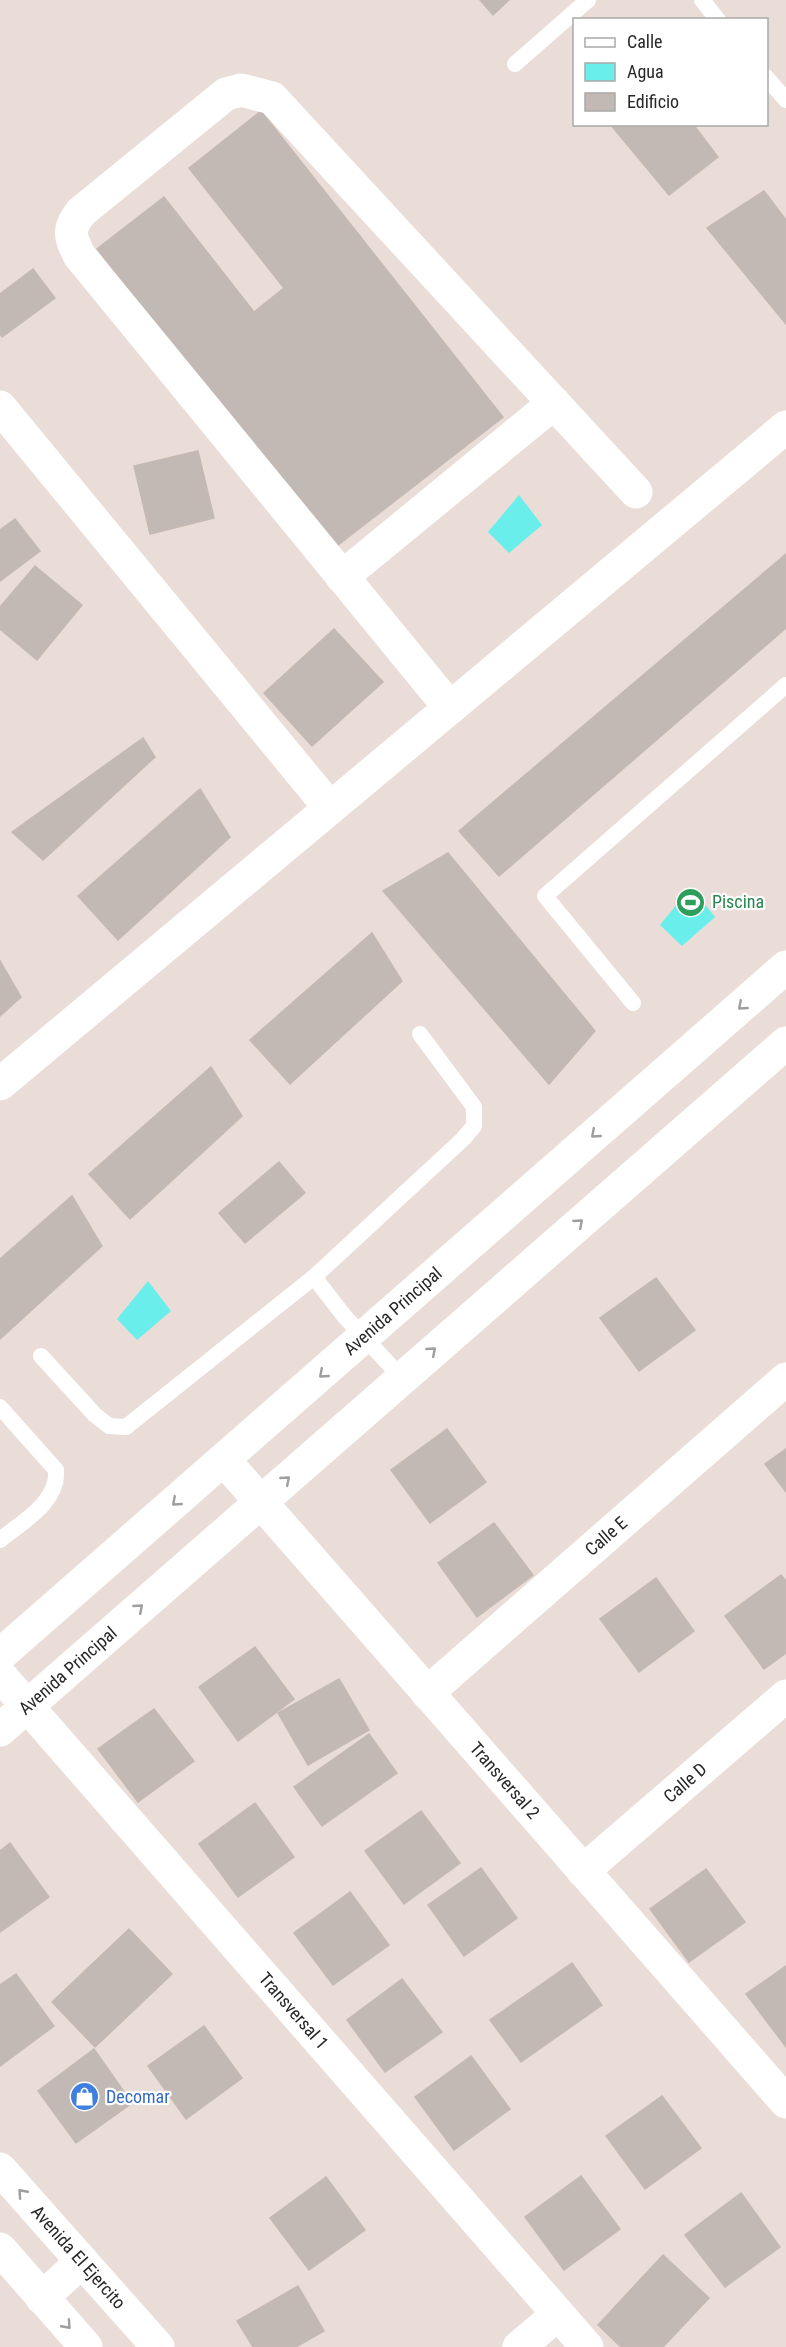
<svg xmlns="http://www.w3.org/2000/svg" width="786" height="2347" viewBox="0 0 786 2347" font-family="'Roboto Condensed',sans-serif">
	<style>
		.water { fill: #69eeeb }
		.building { fill: #c2b9b4; stroke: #c5b9b2; stroke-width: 1.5 }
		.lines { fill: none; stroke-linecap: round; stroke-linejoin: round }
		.lane { stroke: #fff; stroke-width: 16 }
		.street { stroke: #fff; stroke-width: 33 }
		.oneway { stroke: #9e9e9e }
		.labels { text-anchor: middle; stroke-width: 4.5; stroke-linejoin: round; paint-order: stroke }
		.leisure-label { font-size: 18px; fill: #27864d; stroke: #fff; text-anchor: start }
		.street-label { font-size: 18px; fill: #272727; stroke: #fff }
		.shop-label { font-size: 18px; fill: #366cbe; stroke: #fff; text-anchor: start }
	</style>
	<rect width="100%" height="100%" fill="#eaddd8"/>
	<g class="water">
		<path d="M519,495L542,525L509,553L488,532Z"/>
		<path d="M691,887L715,917L682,946L660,925Z"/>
		<path d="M148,1281L171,1311L137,1340L117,1319Z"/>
	</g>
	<g class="building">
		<path d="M480,0H509L493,15Z"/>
		<path d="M261,111L503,417L333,549L97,249L164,197L254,312L284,288L189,168Z"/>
		<path d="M610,124H693L718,157L669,195Z"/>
		<path d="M764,191L786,220V324L707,228Z"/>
		<path d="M33,269L55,298L2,337L0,334V294Z"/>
		<path d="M198,451L214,518L150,534L134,466Z"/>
		<path d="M15,519L40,551L0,581V530Z"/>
		<path d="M786,554V628L499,876L459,831Z"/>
		<path d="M35,566L82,605L37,660L0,629V607Z"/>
		<path d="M334,629L383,682L312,746L264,693Z"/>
		<path d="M143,738L155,757L43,860L12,832Z"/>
		<path d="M200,789L230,837L118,940L78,896Z"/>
		<path d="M448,853L595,1031L549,1084L383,891Z"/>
		<path d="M372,933L402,981L290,1084L250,1040Z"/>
		<path d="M0,961L21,997L0,1016Z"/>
		<path d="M211,1067L242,1116L130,1219L89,1174Z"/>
		<path d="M279,1162L305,1193L245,1243L219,1213Z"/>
		<path d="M72,1196L102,1246L0,1339V1259Z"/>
		<path d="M656,1278L695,1330L639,1371L600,1318Z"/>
		<path d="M447,1429L486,1482L430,1523L391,1470Z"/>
		<path d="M786,1449V1492L765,1464Z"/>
		<path d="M494,1523L533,1575L477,1617L438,1563Z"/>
		<path d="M781,1575L786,1581V1653L764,1669L725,1616Z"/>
		<path d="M656,1578L694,1631L639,1672L600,1619Z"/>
		<path d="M255,1647L294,1699L238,1741L199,1687Z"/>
		<path d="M339,1679L369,1730L308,1765L278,1713Z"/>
		<path d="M154,1709L194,1761L138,1802L98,1749Z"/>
		<path d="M369,1734L397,1773L322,1826L294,1787Z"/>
		<path d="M255,1803L294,1857L238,1897L199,1844Z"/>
		<path d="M421,1811L460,1863L404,1904L365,1851Z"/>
		<path d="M10,1843L49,1897L0,1932V1851Z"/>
		<path d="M481,1868L517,1918L464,1956L428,1905Z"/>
		<path d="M706,1869L745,1922L689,1962L650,1909Z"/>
		<path d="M350,1892L389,1945L333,1985L294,1933Z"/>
		<path d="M129,1929L172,1974L95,2047L52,2002Z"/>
		<path d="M572,1963L602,2005L521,2062L490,2020Z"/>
		<path d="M786,1966V2047L746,1994Z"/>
		<path d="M16,1974L54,2026L0,2066V1985Z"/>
		<path d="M402,1979L442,2032L385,2072L347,2020Z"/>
		<path d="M204,2026L242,2078L186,2119L148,2066Z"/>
		<path d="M94,2049L132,2103L76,2143L38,2091Z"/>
		<path d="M471,2056L510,2109L454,2150L415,2097Z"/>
		<path d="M662,2096L701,2148L645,2189L606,2136Z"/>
		<path d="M581,2176L620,2229L564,2270L525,2217Z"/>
		<path d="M326,2177L365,2230L309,2270L270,2218Z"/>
		<path d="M741,2193L780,2247L725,2287L685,2235Z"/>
		<path d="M663,2255L709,2298L663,2347H621L598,2325Z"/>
		<path d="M298,2286L324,2331L296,2347H253L237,2321Z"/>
	</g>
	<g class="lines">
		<g class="lane">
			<path d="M702,0L718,20"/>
			<path d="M515,64L588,0"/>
			<path d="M766,77L786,100"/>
			<path d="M633,1003L545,896L786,685"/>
			<path d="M314,1277L345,1317L402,1378"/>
			<path d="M41,1356L95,1415L109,1426L126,1427L314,1277L463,1139L474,1126V1107L420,1034"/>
			<path d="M0,1407L56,1470C59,1502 22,1522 0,1540"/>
		</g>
		<g class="street">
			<path d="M0,407L330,808"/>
			<path d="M342,577L554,403"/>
			<path d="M450,708L79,255C70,236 67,230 81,212L226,94L241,90L272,98L636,492"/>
			<path d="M0,1084L786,427"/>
			<path id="s1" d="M224,1460L786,2102"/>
			<path id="s2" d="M0,1655L786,967"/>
			<path id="s3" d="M0,1675L587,2347"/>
			<path id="s4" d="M427,1693L786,1379"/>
			<path id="s5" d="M0,1730L786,1043"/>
			<path id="s6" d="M583,1871L786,1696"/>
			<path id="s7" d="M0,2169L158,2347"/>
			<path d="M0,2249L86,2347"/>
			<path d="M42,2298L82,2261"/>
			<path d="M519,2347L558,2314"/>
		</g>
	</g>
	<defs><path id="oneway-chevron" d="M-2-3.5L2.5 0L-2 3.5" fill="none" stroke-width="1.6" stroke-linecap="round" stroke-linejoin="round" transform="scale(1.5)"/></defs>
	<g class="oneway">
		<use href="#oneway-chevron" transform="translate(742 1006) rotate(139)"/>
		<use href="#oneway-chevron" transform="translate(595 1134) rotate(139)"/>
		<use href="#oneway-chevron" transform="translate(579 1223) rotate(-41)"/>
		<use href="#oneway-chevron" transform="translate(432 1351) rotate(-41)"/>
		<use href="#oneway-chevron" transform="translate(323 1374) rotate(139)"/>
		<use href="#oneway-chevron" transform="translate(286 1480) rotate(-41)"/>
		<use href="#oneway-chevron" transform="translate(176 1502) rotate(139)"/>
		<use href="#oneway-chevron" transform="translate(139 1608) rotate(-41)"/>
		<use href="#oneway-chevron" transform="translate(22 2193) rotate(-132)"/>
		<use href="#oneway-chevron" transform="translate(67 2325) rotate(48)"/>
	</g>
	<defs>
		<symbol id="stadium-disc" viewBox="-11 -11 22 22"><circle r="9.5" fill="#2e9e5b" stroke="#fff"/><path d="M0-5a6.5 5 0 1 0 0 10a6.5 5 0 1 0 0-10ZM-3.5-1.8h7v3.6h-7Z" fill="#fff"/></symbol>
		<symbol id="shop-disc" viewBox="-11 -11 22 22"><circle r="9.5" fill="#3f7fe0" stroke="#fff"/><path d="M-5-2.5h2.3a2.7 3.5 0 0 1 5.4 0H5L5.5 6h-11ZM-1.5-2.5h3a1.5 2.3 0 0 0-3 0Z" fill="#fff"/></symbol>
	</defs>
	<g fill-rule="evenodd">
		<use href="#stadium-disc" x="674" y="886" width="33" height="33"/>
		<use href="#shop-disc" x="68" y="2080" width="33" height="33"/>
	</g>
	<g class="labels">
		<g class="leisure-label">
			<text x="712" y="908">Piscina</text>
		</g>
		<g class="street-label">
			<text dy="6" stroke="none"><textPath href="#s2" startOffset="522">Avenida Principal</textPath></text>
			<text dy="6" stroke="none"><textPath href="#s4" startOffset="238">Calle E</textPath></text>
			<text dy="6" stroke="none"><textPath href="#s5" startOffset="90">Avenida Principal</textPath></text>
			<text dy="6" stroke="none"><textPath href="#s1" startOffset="426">Transversal 2</textPath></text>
			<text dy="6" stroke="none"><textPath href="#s6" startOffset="135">Calle D</textPath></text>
			<text dy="6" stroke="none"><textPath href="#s3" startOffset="446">Transversal 1</textPath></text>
			<text dy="6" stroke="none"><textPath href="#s7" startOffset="118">Avenida El Ejercito</textPath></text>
		</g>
		<g class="shop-label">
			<text x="106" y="2103">Decomar</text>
		</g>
	</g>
	<rect x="573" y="18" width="195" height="108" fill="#ffffff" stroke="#a9a9a9" stroke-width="1.5"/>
	<rect x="585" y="38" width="30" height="9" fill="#ffffff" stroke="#a9a9a9" stroke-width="1.5"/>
	<text x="627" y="48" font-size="18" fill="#272727">Calle</text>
	<rect x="585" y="63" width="30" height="18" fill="#69eeeb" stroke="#a9a9a9" stroke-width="1.5"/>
	<text x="627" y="78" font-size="18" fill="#272727">Agua</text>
	<rect x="585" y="93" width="30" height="18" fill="#c2b9b4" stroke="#a9a9a9" stroke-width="1.5"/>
	<text x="627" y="108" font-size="18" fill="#272727">Edificio</text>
</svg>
